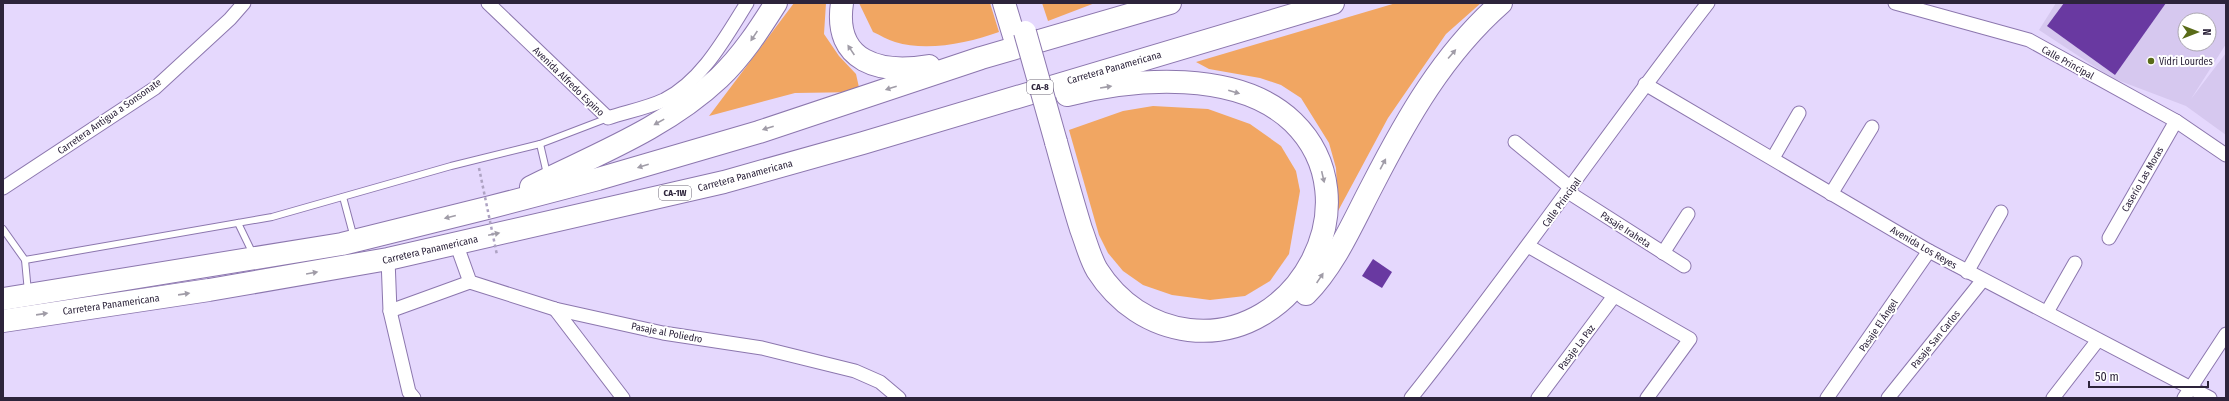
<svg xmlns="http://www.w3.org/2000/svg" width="2229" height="401" viewBox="0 0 2229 401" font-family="'Fira Sans Condensed',sans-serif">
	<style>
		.built { fill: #d6c8ef; fill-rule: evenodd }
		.green { fill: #f1a662 }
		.building { fill: #6939a1 }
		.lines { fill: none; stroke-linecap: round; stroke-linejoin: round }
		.lane-casing { stroke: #8c77ae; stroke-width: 8 }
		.street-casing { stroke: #8c77ae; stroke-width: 15 }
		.highway-casing { stroke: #8c77ae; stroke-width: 24 }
		.lane { stroke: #fff; stroke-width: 6 }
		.street { stroke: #fff; stroke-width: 13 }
		.highway { stroke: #fff; stroke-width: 22 }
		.highway-bridge-casing { stroke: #8c77ae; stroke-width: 24; stroke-linecap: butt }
		.path-bridge { stroke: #ada2c2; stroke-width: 2.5; stroke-dasharray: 3 3; stroke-linecap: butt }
		.highway-bridge { stroke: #fff; stroke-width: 22 }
		.oneway { fill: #a09ca7 }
		.poi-dot { fill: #596b18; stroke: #fff; stroke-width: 1.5 }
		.labels { text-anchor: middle; stroke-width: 4; stroke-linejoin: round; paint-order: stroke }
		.shield { fill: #fff; stroke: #6c6676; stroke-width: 1 }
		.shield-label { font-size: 9px; font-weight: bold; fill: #2d243b }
		.poi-label { font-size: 10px; fill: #2d243b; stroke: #fff; text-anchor: start }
		.street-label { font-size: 10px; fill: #2d243b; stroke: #fff }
	</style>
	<rect width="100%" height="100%" fill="#e5d8fd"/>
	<path class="built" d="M2056,3H2226V44L2191,99L2226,53V135L2186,106L2112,78L2039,30ZM2185,20H2209V44H2185Z"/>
	<g class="green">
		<path d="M794,3H826L824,34L839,56L856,74L860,92L795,93L709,116Z"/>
		<path d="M859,3H990L999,32C968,43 927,52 895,42C888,40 880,35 873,32Z"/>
		<path d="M1042,3H1095L1048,21Z"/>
		<path d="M1396,3H1481L1446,34L1419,73L1388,118L1338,211L1336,168L1329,143L1301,98L1281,85L1260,78L1209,69L1196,62Z"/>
		<path d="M1153,106L1208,109L1250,124L1281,146L1296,171L1300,191L1289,254L1270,281L1245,296L1210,300L1172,295L1143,285L1123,271L1108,253L1099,235L1069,130L1123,111Z"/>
	</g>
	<g class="building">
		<path d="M2064,3H2166L2115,75L2047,26Z"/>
		<path d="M1373,259L1392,272L1382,288L1362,276Z"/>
	</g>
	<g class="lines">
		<defs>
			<g id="lane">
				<path d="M540,144L547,174"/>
				<path d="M343,197L354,238"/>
				<path d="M238,223L253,254"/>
				<path d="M3,229L25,260L28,292"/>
				<path d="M25,260L272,217L451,166L540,144L608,118"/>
			</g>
			<g id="street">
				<path d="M488,3L608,118C626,112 647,108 664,100C702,81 725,38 747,3"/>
				<path d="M1895,3L2029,40L2176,121L2226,155"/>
				<path d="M1645,84L1929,251L2210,398"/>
				<path d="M1515,142L1571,188"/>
				<path d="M1773,158L1799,113"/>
				<path d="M3,188L155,88L230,19L244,3"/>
				<path d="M1568,192L1684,266"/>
				<path d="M1831,194L1872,127"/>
				<path d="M2109,238L2176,121"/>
				<path d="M456,243L470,282L555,309L663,333L762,348L855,371L880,382L899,398"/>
				<path d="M1528,246L1690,339L1647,398"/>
				<path d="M1663,253L1688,214"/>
				<path d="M388,259L390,311L409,392L414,398"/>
				<path d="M1967,272L2001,212"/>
				<path d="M555,309L623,398"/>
				<path d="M390,311L470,282"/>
				<path d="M2047,312L2075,263"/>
				<path d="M1411,398C1514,269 1607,133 1708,3"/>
				<path d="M1538,398L1614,296"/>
				<path d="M1827,398L1929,251"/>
				<path d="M1888,398L1982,281"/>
				<path d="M2053,398L2098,340"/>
				<path d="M2184,398L2226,334"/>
			</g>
			<g id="highway">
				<path d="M842,3C833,63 881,74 929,66"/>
				<path d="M1004,3L1014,36"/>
				<path d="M1056,142C1064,171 1072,200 1081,229C1086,242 1090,258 1097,270C1118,303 1150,325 1189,330C1298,343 1374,201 1293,122C1238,69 1134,78 1067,95"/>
				<path d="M531,187C595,155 666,128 719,78C742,56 759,30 776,3"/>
				<path d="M1306,294C1335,265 1353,222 1372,186C1407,118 1443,54 1501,3"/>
				<path d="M3,299L342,244L491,207L598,179L759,132L981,58L1170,3"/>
				<path d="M3,321L209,290L388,259L724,182L863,143L1333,3"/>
			</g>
		</defs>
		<use href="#lane" class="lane-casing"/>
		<use href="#street" class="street-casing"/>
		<use href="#highway" class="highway-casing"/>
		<use href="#lane" class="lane"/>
		<use href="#street" class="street"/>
		<use href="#highway" class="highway"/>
		<defs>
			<path id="highway-bridge" d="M1025,32L1056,142"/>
		</defs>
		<use href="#highway-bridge" class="highway-bridge-casing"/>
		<path class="path-bridge" d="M479,168L497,255"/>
		<use href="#highway-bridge" class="highway-bridge"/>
	</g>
	<defs><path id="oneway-solid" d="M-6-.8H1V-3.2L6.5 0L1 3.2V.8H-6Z"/></defs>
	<g class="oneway">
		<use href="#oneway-solid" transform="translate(754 36) rotate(124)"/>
		<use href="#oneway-solid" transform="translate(851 50) rotate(-124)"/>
		<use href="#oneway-solid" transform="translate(1452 54) rotate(-49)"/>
		<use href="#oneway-solid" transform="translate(1106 87) rotate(-9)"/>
		<use href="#oneway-solid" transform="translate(891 88) rotate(162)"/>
		<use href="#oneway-solid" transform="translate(1234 92) rotate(16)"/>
		<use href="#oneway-solid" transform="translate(659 122) rotate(151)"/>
		<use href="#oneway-solid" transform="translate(768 128) rotate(162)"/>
		<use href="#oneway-solid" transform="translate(1383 164) rotate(-62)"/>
		<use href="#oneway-solid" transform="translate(643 166) rotate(163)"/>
		<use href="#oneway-solid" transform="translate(1323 177) rotate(77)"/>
		<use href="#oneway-solid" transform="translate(450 217) rotate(166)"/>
		<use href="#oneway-solid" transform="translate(494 234) rotate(-12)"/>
		<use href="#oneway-solid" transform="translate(312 273) rotate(-10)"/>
		<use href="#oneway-solid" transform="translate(1320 278) rotate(-56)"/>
		<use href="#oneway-solid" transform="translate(184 294) rotate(-8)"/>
		<use href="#oneway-solid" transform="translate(42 314) rotate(-8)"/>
	</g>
	<circle class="poi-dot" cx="2151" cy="61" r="4"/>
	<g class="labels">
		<g class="shield">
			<rect x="1027" y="80" width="26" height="14" rx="3"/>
			<rect x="659" y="186" width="32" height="14" rx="3"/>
		</g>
		<g class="shield-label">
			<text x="1040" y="90">CA-8</text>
			<text x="675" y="196">CA-1W</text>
		</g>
		<g class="poi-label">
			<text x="2159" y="65">Vidri Lourdes</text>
		</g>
		<g class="street-label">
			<text transform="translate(2068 62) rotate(29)" y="4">Calle Principal</text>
			<text transform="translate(1114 67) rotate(-16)" y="4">Carretera Panamericana</text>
			<text transform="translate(569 81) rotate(44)" y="4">Avenida Alfredo Espino</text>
			<text transform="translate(109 116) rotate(-35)" y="4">Carretera Antigua a Sonsonate</text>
			<text transform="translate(745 175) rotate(-15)" y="4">Carretera Panamericana</text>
			<text transform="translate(2142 179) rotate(-60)" y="4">Caserío Las Moras</text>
			<text transform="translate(1561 202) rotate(-54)" y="4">Calle Principal</text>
			<text transform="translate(1626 229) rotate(33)" y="4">Pasaje Iraheta</text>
			<text transform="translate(1924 247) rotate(30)" y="4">Avenida Los Reyes</text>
			<text transform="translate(430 249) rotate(-13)" y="4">Carretera Panamericana</text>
			<text transform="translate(111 304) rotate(-8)" y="4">Carretera Panamericana</text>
			<text transform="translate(1878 325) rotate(-56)" y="4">Pasaje El Ángel</text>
			<text transform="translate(667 332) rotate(11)" y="4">Pasaje al Poliedro</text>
			<text transform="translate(1935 339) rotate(-51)" y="4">Pasaje San Carlos</text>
			<text transform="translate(1576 347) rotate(-53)" y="4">Pasaje La Paz</text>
		</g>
	</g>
	<rect width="2229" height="401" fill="none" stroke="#2d243b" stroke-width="8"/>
	<g transform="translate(2197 32) rotate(90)"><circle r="19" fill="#ffffff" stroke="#aba7b1"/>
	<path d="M0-3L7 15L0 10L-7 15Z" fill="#596b18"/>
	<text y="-6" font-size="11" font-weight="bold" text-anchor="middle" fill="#2d243b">N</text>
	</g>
	<path d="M2089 381v6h119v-6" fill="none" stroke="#2d243b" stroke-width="2"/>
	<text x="2095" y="381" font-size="12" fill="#2d243b" stroke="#ffffff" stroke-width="3" paint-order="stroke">50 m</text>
</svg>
